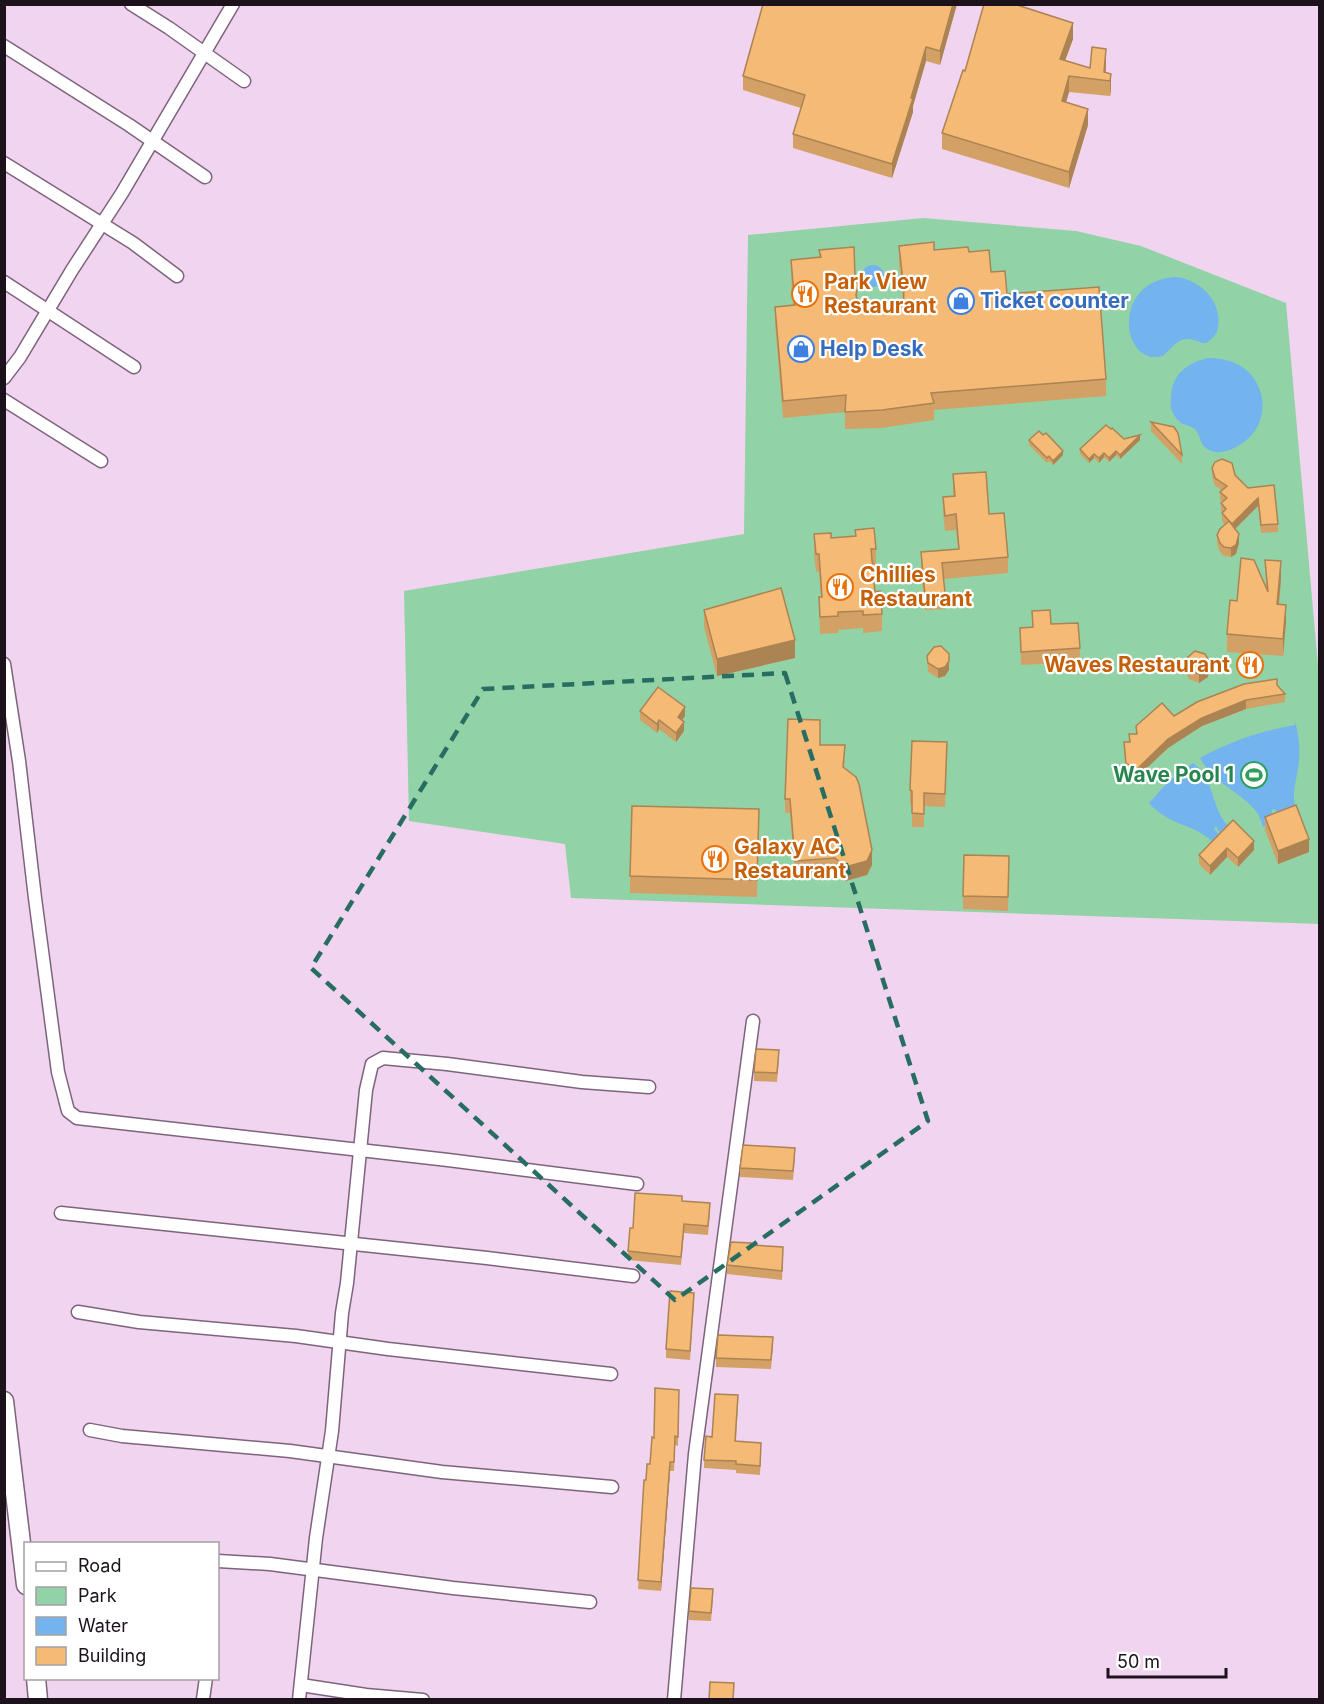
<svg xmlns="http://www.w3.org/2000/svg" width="1324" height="1704" viewBox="0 0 1324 1704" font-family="Inter,sans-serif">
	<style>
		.green { fill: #91d3a6 }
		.water { fill: #73b4ef }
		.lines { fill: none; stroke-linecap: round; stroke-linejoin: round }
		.minor-casing { stroke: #7d637b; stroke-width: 15 }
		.secondary-casing { stroke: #7d637b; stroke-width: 21 }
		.minor { stroke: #fff; stroke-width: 12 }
		.secondary { stroke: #fff; stroke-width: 18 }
		.wall { fill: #d3a165 }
		.shaded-wall { fill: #ac8353 }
		.building { fill: #f5bb76; stroke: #ac8353; stroke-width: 1.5 }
		.marked { fill: none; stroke: #286d61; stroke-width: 4.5; stroke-dasharray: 12 8; stroke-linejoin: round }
		.labels { text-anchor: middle; stroke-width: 4.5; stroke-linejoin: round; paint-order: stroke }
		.food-label { font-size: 21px; font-weight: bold; fill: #c56008; stroke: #fff; text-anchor: start }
		.shop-label { font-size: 21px; font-weight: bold; fill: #366cbe; stroke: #fff; text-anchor: start }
		.leisure-label { font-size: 21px; font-weight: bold; fill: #27864d; stroke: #fff; text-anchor: end }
	</style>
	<rect width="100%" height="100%" fill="#f1d4ef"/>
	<path class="green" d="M923,218L1076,231L1141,246L1286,303L1319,677V924L571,898L565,844L409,821L404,591L744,534L748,235Z"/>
	<g class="water">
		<circle cx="873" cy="276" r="11"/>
		<path d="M1176,277C1202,280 1225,304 1217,332C1203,352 1202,339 1187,339C1177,339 1170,350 1163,356C1121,368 1110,280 1176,277Z"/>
		<path d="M1208,358C1219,358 1230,360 1239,365C1264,379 1271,414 1251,436C1240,447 1216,461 1203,445C1199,440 1200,434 1195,429C1188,424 1182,426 1176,418C1171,412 1170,404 1171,397C1172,374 1187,363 1208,358Z"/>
		<path d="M1295,721C1299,735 1300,747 1299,761C1297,783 1290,791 1297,814L1278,813L1274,809L1272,810V813L1276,821L1263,827C1261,821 1259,814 1255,810C1237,789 1215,785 1200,758C1231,741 1261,731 1295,725Z"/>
		<path d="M1193,763C1215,779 1211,808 1228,826L1220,833L1216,826L1214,829L1219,834L1212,841C1192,823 1169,826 1149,803L1167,783Z"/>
	</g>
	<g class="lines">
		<defs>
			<g id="minor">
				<path d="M131,4L169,28L244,81"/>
				<path d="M4,46L129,125L205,177"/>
				<path d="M4,163L133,243L177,276"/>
				<path d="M4,282L134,367"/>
				<path d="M4,378L20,357L72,270L122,193L233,4"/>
				<path d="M4,400L101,461"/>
				<path d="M4,664L19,761L35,898L58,1072L68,1111L77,1118L448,1160L637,1184"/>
				<path d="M61,1213L487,1258L633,1276"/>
				<path d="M78,1312L139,1322L296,1336L388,1349L611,1374"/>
				<path d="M90,1430L122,1436L290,1451L442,1472L612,1487"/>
				<path d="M218,1561L270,1564L453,1588L590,1602"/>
				<path d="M301,1685L366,1695L423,1700"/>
				<path d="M203,1699L206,1678"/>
				<path d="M299,1700L316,1538L332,1431L342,1313L347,1283L366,1090L372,1064L383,1058L447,1064L582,1082L649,1087"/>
				<path d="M674,1700L695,1454L753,1021"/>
			</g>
			<g id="secondary">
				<path d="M4,1401L26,1585"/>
				<path d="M36,1678L38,1700"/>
			</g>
		</defs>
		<use href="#minor" class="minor-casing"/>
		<use href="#secondary" class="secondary-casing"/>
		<use href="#minor" class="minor"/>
		<use href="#secondary" class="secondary"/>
	</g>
	<g class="wall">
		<path d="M763,4H957L940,65L926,61L913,106V112L892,178L793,148V134L801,108L743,90V76Z"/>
		<path d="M1073,39L1065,61L1090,68L1106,64V73L1111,74V90L1110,96L1069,92L1066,102L1088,125L1069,188L942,149V133L965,71Z"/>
		<path d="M899,246L934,250L969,252L991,272L1007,294L1106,379V396L934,410V420L882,428L845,429V412L783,418L775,324V307L793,305L791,277V260L819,258V250L855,276L859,311L903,307V301L899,263Z"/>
		<path d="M1151,422L1182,455V464L1151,431Z"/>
		<path d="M1111,429L1124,439L1140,440L1120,459L1116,455L1109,462L1104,457L1099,463L1094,458L1089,463L1080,454V449Z"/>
		<path d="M1029,440L1063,455L1053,465L1049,461L1047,463L1029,445Z"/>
		<path d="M1212,468L1235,475L1278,524V532L1261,533L1258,506L1235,529L1239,543L1236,554L1231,557L1224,556L1220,552L1217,543V535L1225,525L1222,521V512L1221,511V503L1223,502L1220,500V492L1222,490L1215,486L1212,476Z"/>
		<path d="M953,474L989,514L1008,557V573L944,579L945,609L925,610L921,568V552L958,549L956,530L945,531L943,512V497L953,496Z"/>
		<path d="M814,534L831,538L876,549V567H873L875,592L882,614V631L863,633V628L838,630V633L820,634L819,597H821L819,571L816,572L814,552Z"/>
		<path d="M1265,560L1281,579L1279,604L1286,622L1283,656L1227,652V634L1237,601L1266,587Z"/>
		<path d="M704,610L795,658L717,676L704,627Z"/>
		<path d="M1032,611L1080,648V662L1021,665L1020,628L1033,627Z"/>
		<path d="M927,656L949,670L945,676L938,678L928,672Z"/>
		<path d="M1186,664L1209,669L1208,677L1199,683L1189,679L1186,673Z"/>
		<path d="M1277,685L1285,694V702L1246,709L1202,726L1168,748L1134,780L1131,773L1126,772L1124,742H1129L1136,734V726L1174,716Z"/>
		<path d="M640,711L685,716L682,720L684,731L676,742L659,729L657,733L640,720Z"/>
		<path d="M820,745L845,760L844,768L872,865L867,875L845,881L835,872L795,876L790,813H785V799Z"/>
		<path d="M947,755L945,807L924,806V827H912V804H910V790Z"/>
		<path d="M1265,817L1309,852L1278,864L1265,830Z"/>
		<path d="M1233,820L1254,850L1238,867L1227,857L1210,875L1199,864V855Z"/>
		<path d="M759,827L757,897L630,893V876Z"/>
		<path d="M1009,856L1008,911L963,909V896Z"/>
		<path d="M779,1059L777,1082L754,1081V1072Z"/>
		<path d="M795,1157L793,1180L740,1177V1168Z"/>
		<path d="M682,1201L710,1212L708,1235L684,1233L681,1265L628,1260V1251L633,1228Z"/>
		<path d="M751,1245L783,1256L782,1280L727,1274V1265Z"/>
		<path d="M694,1302L690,1360L666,1358V1349Z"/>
		<path d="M773,1346L771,1369L716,1367V1358Z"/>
		<path d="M679,1390L678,1446L675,1445L674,1471H670L661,1591L638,1589L646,1480L650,1464Z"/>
		<path d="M738,1404L736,1441L761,1452L760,1475L736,1473V1470L704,1468V1460L712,1437Z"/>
		<path d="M713,1598L711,1621L689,1620V1611Z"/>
	</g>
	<g class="shaded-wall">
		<path d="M953,4H957L940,65V51Z"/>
		<path d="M1073,23V39L1060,74V59Z"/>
		<path d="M926,47V61L913,106V112L892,178V164Z"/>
		<path d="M1106,49V64L1105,80L1104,72Z"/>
		<path d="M1111,74V90L1110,96V81Z"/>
		<path d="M1069,76V92L1062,117V101Z"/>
		<path d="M1088,109V125L1069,188V172Z"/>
		<path d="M1140,435V440L1120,459V455Z"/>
		<path d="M1063,451V455L1053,465V461Z"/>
		<path d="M1116,451V455L1109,462V458Z"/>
		<path d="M1104,453V457L1099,463V458Z"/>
		<path d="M1094,454V458L1089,463V459Z"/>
		<path d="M1258,498V506L1232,532V524Z"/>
		<path d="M1239,534V543L1236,554L1231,557V548Z"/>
		<path d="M1281,561V579L1277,622V604Z"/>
		<path d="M1286,605V622L1283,656V639Z"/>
		<path d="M795,640V658L717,676V659Z"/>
		<path d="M949,661V670L945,676L938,678V669Z"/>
		<path d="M1209,661L1208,677L1199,683V674Z"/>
		<path d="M1246,700V709L1202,726L1168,748L1134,780V772L1168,739L1202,718Z"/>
		<path d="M685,707V716L678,726V717Z"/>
		<path d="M659,720V729L657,733V724Z"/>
		<path d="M684,722V731L676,742V733Z"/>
		<path d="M1309,839V852L1278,864V851Z"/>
		<path d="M1254,841V850L1238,867V858Z"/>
		<path d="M1227,848V857L1210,875V866Z"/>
		<path d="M872,850V865L867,875L845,881V867Z"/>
		<path d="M670,1462V1471L661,1591V1582Z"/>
	</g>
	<g class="building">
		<path d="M763,4H953L940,51L926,47L911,98H913L892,164L793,134L805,95L743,76Z"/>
		<path d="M984,4H1014L1073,23L1060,59L1090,68L1092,47L1106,49L1104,72L1111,74L1110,81L1069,76L1062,101L1088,109L1069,172L942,133L963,70L965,71Z"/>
		<path d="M934,242V250L968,247L969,252L989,250L991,272L1005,271L1007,294L1099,287L1106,379L931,393L934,403L882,410L845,412L846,395L783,401L775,307L795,305L791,260L821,257L819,250L854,247L855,276L858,285L856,295L859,311L903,307L904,290L899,246Z"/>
		<path d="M1151,422L1174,427L1178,433L1182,455Z"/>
		<path d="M1106,425L1111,429L1112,428L1124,439L1140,435L1120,455L1116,451L1109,458L1104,453L1099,458L1094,454L1089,459L1080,449Z"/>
		<path d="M1039,431L1043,435L1046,433L1063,451L1053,461L1049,456L1047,458L1029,440Z"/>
		<path d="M1222,459L1232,463L1235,475L1248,488L1274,485L1278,524L1261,525L1258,498L1232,524L1222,513L1226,509L1221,503L1227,498L1220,492L1227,486L1215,478L1212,468L1215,462Z"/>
		<path d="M986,472L989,514L1004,513L1008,557L942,563L945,593L925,595L921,552L959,549L956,514L945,516L943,497L955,496L953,474Z"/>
		<path d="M1229,521L1239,534L1236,545L1231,548L1224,547L1220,543L1217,535L1220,529Z"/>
		<path d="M874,528L876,549H871L875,592L880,591L882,614L863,615V611L838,612V616L820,617L819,597H822L819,554H816L814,534L831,533V538L856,536L855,530Z"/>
		<path d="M1241,558L1254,560L1268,592L1265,560L1281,561L1277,604L1286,605L1283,639L1227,634L1230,600L1237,601Z"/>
		<path d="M781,588L795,640L717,659L704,610Z"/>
		<path d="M1050,610L1051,624L1078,623L1080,648L1021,652L1020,628L1033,627L1032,611Z"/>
		<path d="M941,646L949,654V661L945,667L938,669L928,663L927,656L934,647Z"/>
		<path d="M1195,651L1205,654L1209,661L1208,668L1199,674L1189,670L1186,664L1187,658Z"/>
		<path d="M1277,679V685L1285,694L1246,700L1202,718L1168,739L1134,772L1131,765L1126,764L1124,742H1130L1129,734H1137L1136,726L1162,703L1174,716L1197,702L1244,684Z"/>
		<path d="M658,687L685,707L678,717L684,722L676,733L659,720L657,724L640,711Z"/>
		<path d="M788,719L820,720V745H845L843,767L856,777L859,784L872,850L867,861L845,867L835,858L795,861L790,799H785Z"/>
		<path d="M912,741L947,742L945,794L924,793V814L912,813V791L910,790Z"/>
		<path d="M1296,805L1309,839L1278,851L1265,817Z"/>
		<path d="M632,806L759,809L757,880L630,876Z"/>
		<path d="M1233,820L1254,841L1238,858L1227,848L1210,866L1199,855Z"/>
		<path d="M964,855L1009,856L1008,897L963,896Z"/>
		<path d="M756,1049L779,1050L777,1073L754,1072Z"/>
		<path d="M743,1145L795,1148L793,1171L740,1168Z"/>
		<path d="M635,1193L682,1196V1201L710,1203L708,1226L684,1224L681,1257L628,1251L630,1228H633Z"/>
		<path d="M731,1242L751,1243V1245L783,1247L782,1271L727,1265Z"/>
		<path d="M670,1291L694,1293L690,1351L666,1349Z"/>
		<path d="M718,1335L773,1337L771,1360L716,1358Z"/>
		<path d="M655,1388L679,1390L678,1437L675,1436L674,1462H670L661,1582L638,1580L644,1480H646L647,1464H650L652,1437L654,1438Z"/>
		<path d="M715,1394L738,1395L735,1441L761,1443L760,1466L736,1464V1461L704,1460L706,1436L712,1437Z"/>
		<path d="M691,1588L713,1589L711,1613L689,1611Z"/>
		<path d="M710,1682L734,1683L733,1700H709Z"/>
	</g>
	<path class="marked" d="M785,673L928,1121L675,1300L311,968L483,689Z"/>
	<defs>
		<symbol id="restaurant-ring" viewBox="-11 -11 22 22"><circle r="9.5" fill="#fff" stroke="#e8710a" stroke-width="1.5"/><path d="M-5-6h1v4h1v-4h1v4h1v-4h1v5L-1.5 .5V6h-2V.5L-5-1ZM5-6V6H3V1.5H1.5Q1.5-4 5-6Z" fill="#e8710a"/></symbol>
		<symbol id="shop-ring" viewBox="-11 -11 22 22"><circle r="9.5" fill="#fff" stroke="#3f7fe0" stroke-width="1.5"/><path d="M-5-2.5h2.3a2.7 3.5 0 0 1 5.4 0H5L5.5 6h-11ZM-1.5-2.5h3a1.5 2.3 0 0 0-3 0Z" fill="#3f7fe0"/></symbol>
		<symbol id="stadium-ring" viewBox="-11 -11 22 22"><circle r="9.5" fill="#fff" stroke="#2e9e5b" stroke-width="1.5"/><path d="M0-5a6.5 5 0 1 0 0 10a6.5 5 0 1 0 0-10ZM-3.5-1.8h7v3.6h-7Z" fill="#2e9e5b"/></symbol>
	</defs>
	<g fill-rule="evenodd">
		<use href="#restaurant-ring" x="790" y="279" width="30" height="30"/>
		<use href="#shop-ring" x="946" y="286" width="30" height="30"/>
		<use href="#shop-ring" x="786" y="334" width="30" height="30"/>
		<use href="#restaurant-ring" x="825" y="572" width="30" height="30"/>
		<use href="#restaurant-ring" x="1235" y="650" width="30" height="30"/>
		<use href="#stadium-ring" x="1239" y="760" width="30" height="30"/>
		<use href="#restaurant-ring" x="700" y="844" width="30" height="30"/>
	</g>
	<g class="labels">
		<g class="food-label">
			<text x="824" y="289">Park View<tspan x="824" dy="24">Restaurant</tspan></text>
			<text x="860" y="582">Chillies<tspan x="860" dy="24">Restaurant</tspan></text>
			<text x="1230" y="672" text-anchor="end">Waves Restaurant</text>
			<text x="734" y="854">Galaxy AC<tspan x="734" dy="24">Restaurant</tspan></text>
		</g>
		<g class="shop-label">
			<text x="980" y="308">Ticket counter</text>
			<text x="820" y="356">Help Desk</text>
		</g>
		<g class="leisure-label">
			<text x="1234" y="782">Wave Pool 1</text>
		</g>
	</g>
	<rect width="1324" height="1704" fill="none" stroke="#1b121b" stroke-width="12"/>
	<rect x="24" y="1542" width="195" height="138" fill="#ffffff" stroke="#a4a0a4" stroke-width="1.5"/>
	<rect x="36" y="1562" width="30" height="9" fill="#ffffff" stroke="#a4a0a4" stroke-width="1.5"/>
	<text x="78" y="1572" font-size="18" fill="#1b121b">Road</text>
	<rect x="36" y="1587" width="30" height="18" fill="#91d3a6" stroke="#a4a0a4" stroke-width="1.5"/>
	<text x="78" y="1602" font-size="18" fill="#1b121b">Park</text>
	<rect x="36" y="1617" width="30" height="18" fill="#73b4ef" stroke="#a4a0a4" stroke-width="1.5"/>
	<text x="78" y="1632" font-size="18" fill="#1b121b">Water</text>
	<rect x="36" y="1647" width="30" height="18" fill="#f5bb76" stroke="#a4a0a4" stroke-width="1.5"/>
	<text x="78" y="1662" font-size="18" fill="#1b121b">Building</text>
	<path d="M1108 1668v9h118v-9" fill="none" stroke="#1b121b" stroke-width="3"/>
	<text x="1117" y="1668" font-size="18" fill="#1b121b" stroke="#ffffff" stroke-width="4.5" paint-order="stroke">50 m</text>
</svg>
